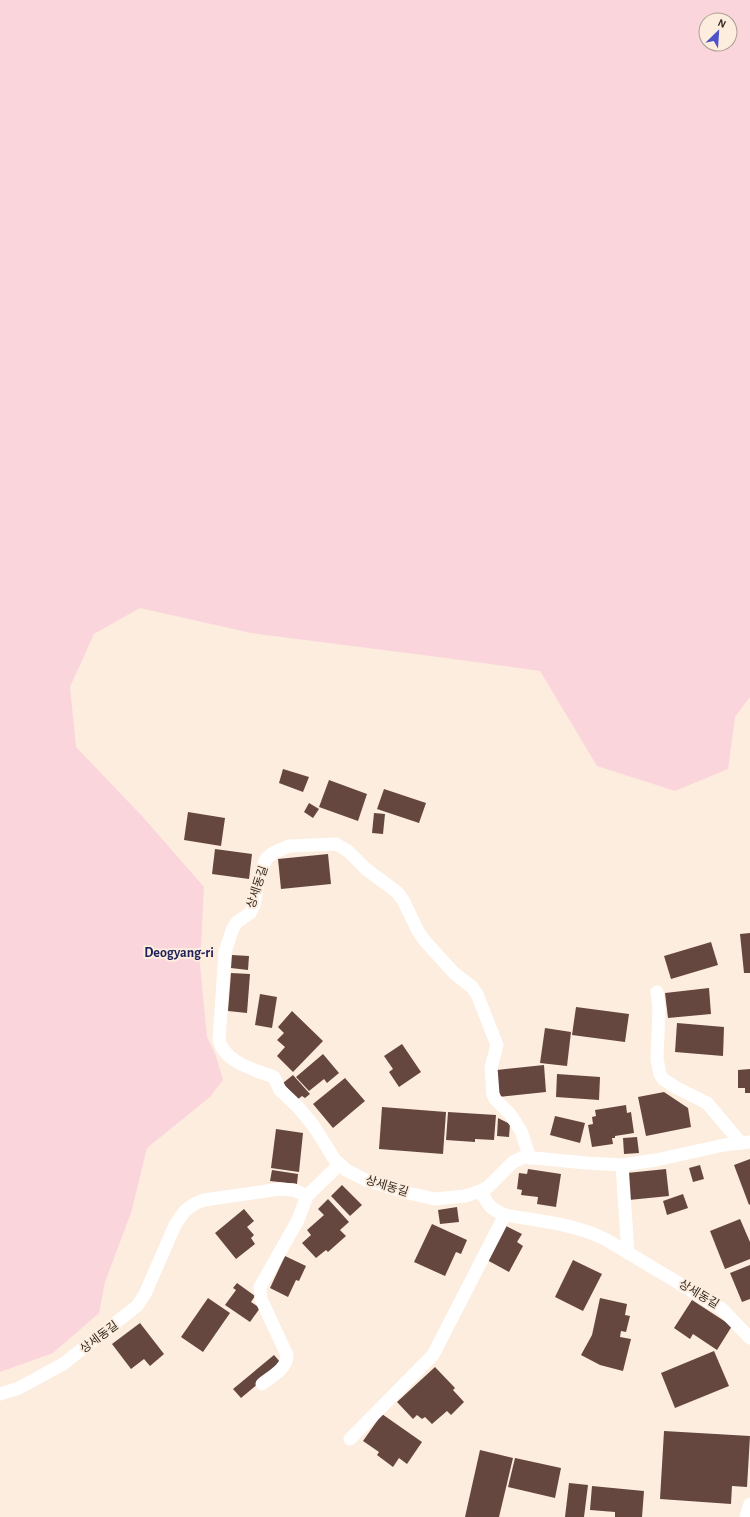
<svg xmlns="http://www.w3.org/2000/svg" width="750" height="1517" viewBox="0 0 750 1517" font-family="'Alegreya Sans','Noto Sans KR',sans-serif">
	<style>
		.green { fill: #fbd5dc; fill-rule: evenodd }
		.building { fill: #65473f }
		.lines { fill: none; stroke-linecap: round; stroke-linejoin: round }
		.lane { stroke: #fff; stroke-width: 13 }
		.labels { text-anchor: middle; stroke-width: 4; stroke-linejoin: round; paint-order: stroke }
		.street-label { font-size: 12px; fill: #332920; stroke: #fdedde }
		.quarter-label { font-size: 14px; font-weight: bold; fill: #1e2059; stroke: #fdedde }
	</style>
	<rect width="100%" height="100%" fill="#fdedde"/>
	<path class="green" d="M0,0H750V697L735,717L728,769L675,791L597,766L540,671L446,658L251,633L140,608L94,634L70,687L76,747L142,816L204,887L200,965L207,1037L216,1056L223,1080L210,1097L147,1148L131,1213L105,1282L99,1313L53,1353L0,1372ZM706,20H730V44H706Z"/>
	<g class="building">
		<path d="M283,769L309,777L303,792L279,783Z"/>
		<path d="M329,780L367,794L358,821L319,807Z"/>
		<path d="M384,789L426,803L419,823L377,809Z"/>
		<path d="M309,803L319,809L313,818L304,812Z"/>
		<path d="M188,812L225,818L221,846L184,840Z"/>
		<path d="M374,813L385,814L383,834L372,833Z"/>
		<path d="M215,849L252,854L249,879L212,874Z"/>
		<path d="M328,854L331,884L281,889L278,859Z"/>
		<path d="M750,933V973H744L740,934Z"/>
		<path d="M711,942L718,965L671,979L664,956Z"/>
		<path d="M232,955L249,956L248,970L231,968Z"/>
		<path d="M231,973L250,974L247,1013L228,1011Z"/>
		<path d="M709,988L711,1014L668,1018L665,993Z"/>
		<path d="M260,994L277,997L272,1028L255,1025Z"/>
		<path d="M576,1007L629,1014L625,1042L572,1035Z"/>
		<path d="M292,1011L323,1041L293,1072L277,1056L285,1047L277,1040L284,1033L278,1027Z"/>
		<path d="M677,1023L724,1027L723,1056L675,1052Z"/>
		<path d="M545,1028L571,1032L567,1066L540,1063Z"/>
		<path d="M402,1044L421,1072L399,1087L389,1072L393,1069L384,1056Z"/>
		<path d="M323,1054L339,1073L327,1083L324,1079L309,1091L296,1077Z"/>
		<path d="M544,1065L546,1092L499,1097L497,1070Z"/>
		<path d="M750,1069V1093H745V1088H738V1070Z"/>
		<path d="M557,1074L600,1077L599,1100L556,1097Z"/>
		<path d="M293,1075L310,1094L305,1098L302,1096L297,1100L283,1083Z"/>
		<path d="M345,1078L365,1101L333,1128L313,1104Z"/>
		<path d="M664,1092L688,1108L691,1127L646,1136L638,1097Z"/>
		<path d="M626,1105L627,1113L631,1112L634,1133L615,1136V1138H612L613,1144L592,1147L588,1125L593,1124L592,1117L596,1116L595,1110Z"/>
		<path d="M382,1107L446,1112L443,1154L379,1149Z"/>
		<path d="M448,1112L496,1115L494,1140L475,1139V1142L446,1140Z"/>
		<path d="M555,1116L585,1123L580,1143L550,1135Z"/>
		<path d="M498,1118L510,1124L509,1137L497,1136Z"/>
		<path d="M276,1129L303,1133L299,1172L271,1168Z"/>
		<path d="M637,1137L639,1153L624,1154L623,1138Z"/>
		<path d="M750,1159V1204L749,1205L734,1165Z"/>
		<path d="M700,1165L704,1179L693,1182L689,1168Z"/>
		<path d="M528,1169L561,1174L556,1207L537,1204L538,1197L521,1195L522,1190L517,1189L519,1173L527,1174Z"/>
		<path d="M666,1169L669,1196L629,1200L627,1173Z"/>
		<path d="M272,1170L298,1174L297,1184L270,1181Z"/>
		<path d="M342,1185L362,1205L350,1216L331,1196Z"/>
		<path d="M683,1194L688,1208L667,1215L663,1201Z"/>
		<path d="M328,1199L349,1222L340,1230L346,1236L328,1252L326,1250L316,1258L302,1243L311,1235L307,1230L324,1215L318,1209Z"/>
		<path d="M457,1207L459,1222L440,1224L438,1210Z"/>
		<path d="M244,1209L254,1221L247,1227L254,1235L251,1238L255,1244L236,1259L215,1233Z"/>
		<path d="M740,1219L750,1242V1259L725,1269L710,1231Z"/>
		<path d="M432,1224L467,1240L461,1254L456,1252L445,1276L414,1262Z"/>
		<path d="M506,1226L522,1234L517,1242L523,1246L509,1272L487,1260Z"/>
		<path d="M285,1256L306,1266L299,1281L296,1280L288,1297L270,1288Z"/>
		<path d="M573,1260L602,1274L583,1311L555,1297Z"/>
		<path d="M750,1265V1299L742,1302L730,1273Z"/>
		<path d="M237,1283L255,1296L251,1302L260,1308L250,1322L225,1305L236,1290L233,1288Z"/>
		<path d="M208,1298L230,1313L203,1352L181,1337Z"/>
		<path d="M600,1298L627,1304L625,1315L630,1316L626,1332L621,1331L620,1337L631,1339L623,1371L600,1365L581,1355L592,1335Z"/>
		<path d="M692,1300L732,1326L717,1350L693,1334L690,1339L674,1328Z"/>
		<path d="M140,1323L164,1354L150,1366L144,1359L131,1369L112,1344Z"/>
		<path d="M714,1351L729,1386L675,1408L661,1373Z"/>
		<path d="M274,1355L282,1364L241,1398L233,1389Z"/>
		<path d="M435,1367L455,1388L453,1390L464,1402L451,1415L447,1411L432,1424L425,1417L422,1419L417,1415L413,1419L397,1402Z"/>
		<path d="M382,1414L422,1442L407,1464L399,1458L393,1467L377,1455L379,1452L363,1441Z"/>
		<path d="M664,1431L750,1436L747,1487L732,1486L731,1504L660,1499Z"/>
		<path d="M480,1450L513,1458L499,1517H465Z"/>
		<path d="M515,1458L561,1468L555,1498L508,1487Z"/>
		<path d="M569,1483L588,1485L584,1517H565Z"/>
		<path d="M592,1486L644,1491L642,1517H615V1512L590,1510Z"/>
	</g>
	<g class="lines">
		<g class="lane">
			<path d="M657,992L659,1008L657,1059L660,1074L663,1079L675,1087L707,1103L741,1143"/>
			<path d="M530,1158L521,1131L510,1114L495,1099L493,1094L491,1068L497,1045L477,994L472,987L454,973L424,940L418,931L403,900L397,892L366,869L348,851L336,844L289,846L273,853L266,859L260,873L254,905L250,913L237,922L233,928L225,952L219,1040C224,1062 255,1070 274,1077L280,1090L298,1107L313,1125L335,1160L346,1170L366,1180L408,1193L435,1199L465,1196L481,1191L488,1187L513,1162L524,1157L586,1163L622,1165L656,1160L724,1145L750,1142"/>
			<path d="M622,1165L628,1253"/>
			<path d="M481,1191C488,1205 490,1209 505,1215C539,1221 575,1224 605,1239L722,1309L750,1338"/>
			<path d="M262,1384C272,1376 287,1369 287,1355L261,1299L260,1287L298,1220L307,1196L340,1164"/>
			<path d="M0,1394L19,1388L63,1364L137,1306L145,1294L175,1225L181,1216L186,1210L194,1204L204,1200L280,1189L294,1190L307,1196"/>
			<path d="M350,1439L433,1355L505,1215"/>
			<path d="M746,1517L750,1504"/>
		</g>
	</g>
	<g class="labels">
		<g class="street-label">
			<text transform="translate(257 887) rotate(-72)" y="4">상세동길</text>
			<text transform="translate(387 1186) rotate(17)" y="4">상세동길</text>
			<text transform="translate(699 1294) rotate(31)" y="4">상세동길</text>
			<text transform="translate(99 1337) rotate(-37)" y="4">상세동길</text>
		</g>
		<g class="quarter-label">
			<text x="179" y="957">Deogyang-ri</text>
		</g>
	</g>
	<g transform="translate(718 32) rotate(25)"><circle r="19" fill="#fdedde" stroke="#ac9f92"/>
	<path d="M0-3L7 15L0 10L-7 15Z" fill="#4d52c8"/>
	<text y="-6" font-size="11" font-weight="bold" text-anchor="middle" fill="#332920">N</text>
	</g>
</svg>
